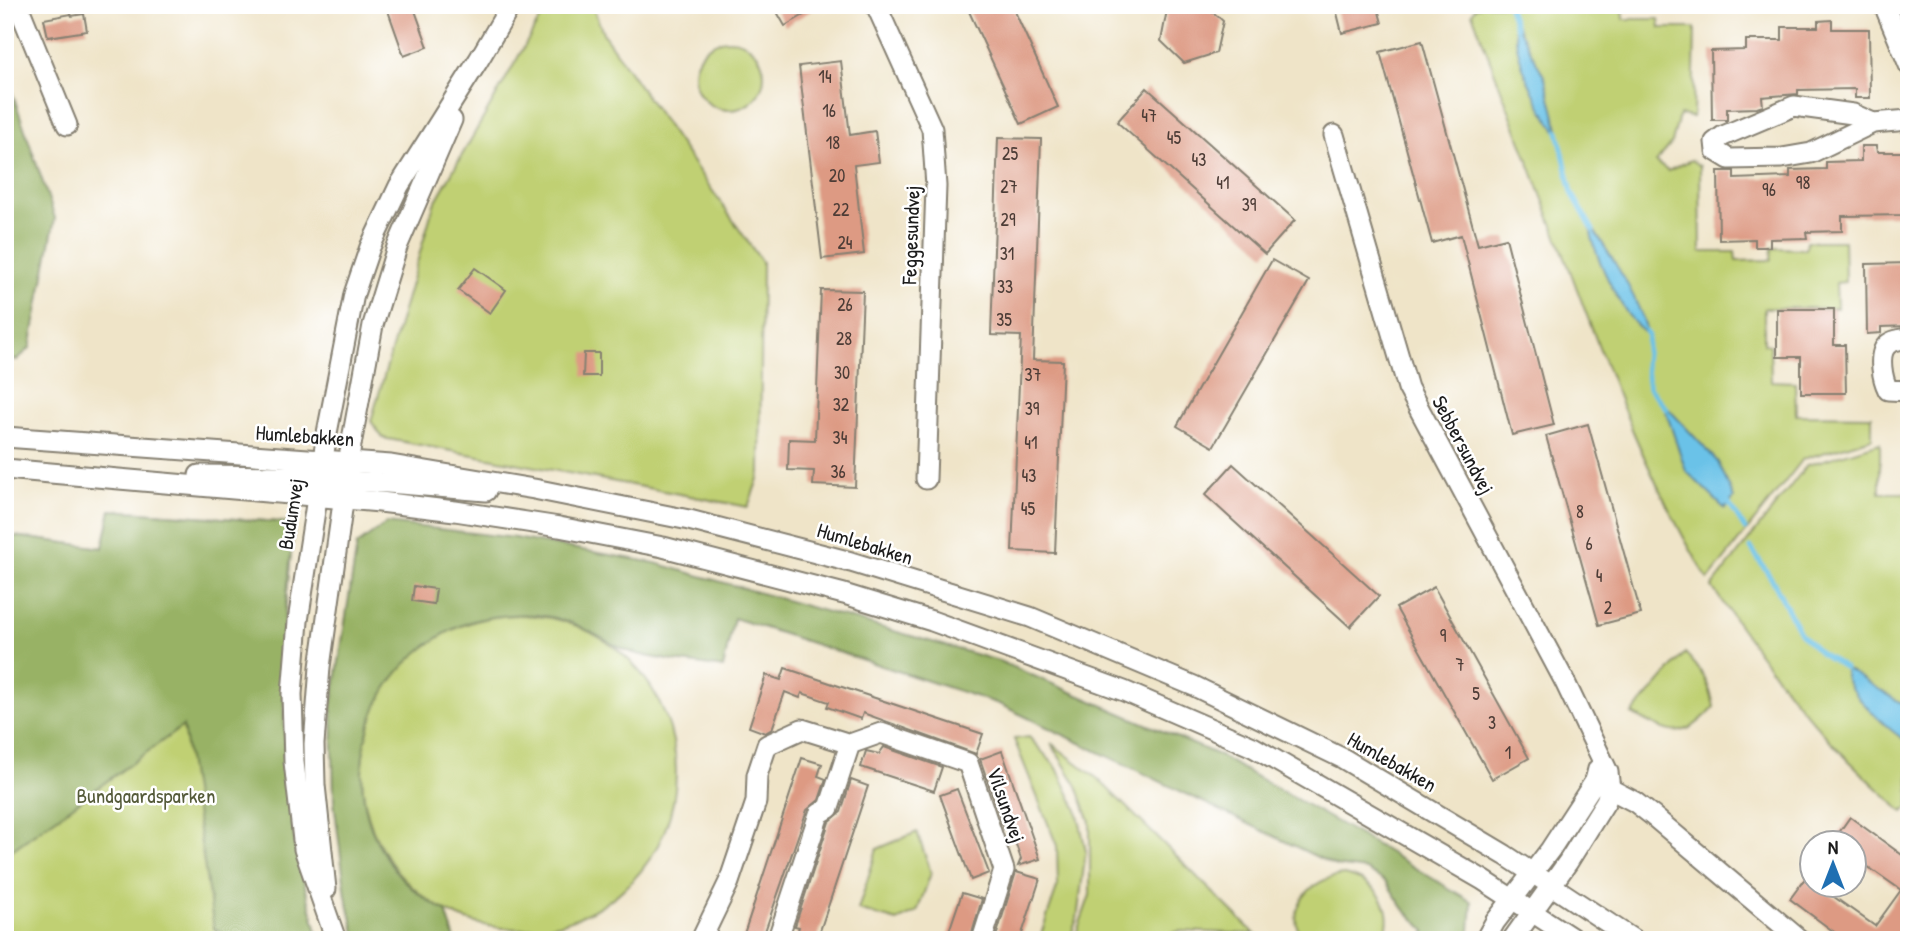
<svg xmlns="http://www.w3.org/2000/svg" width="1914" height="945" viewBox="0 0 1914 945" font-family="'Patrick Hand',sans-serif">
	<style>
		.green { fill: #c0d073; stroke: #6e7648; stroke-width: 2 }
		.forest { fill: #98b265; stroke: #5a6740; stroke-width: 2 }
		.water { fill: #6bc2e8; stroke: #446f82; stroke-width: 2 }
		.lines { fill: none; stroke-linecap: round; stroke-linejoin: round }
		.stream { stroke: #6bc2e8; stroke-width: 5 }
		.building { fill: #dd9a83 }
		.minor-casing { stroke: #868072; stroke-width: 23 }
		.minor { stroke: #fff; stroke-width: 19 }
		.labels { text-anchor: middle; stroke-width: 5; stroke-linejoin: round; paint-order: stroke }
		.number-label { font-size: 18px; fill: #4c3c36 }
		.street-label { font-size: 21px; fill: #1c1c1c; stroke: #fff }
		.park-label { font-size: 21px; fill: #555b3a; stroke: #fff }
	</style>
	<rect width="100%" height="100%" fill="#fff"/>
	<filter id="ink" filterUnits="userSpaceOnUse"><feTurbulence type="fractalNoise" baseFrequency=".0143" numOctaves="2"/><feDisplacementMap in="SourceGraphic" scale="14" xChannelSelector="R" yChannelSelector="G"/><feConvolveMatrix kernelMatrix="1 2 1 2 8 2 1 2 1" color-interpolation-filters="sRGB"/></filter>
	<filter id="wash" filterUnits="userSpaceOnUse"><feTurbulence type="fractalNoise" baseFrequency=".00686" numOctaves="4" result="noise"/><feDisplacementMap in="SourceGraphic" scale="28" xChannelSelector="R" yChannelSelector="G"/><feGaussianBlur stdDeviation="1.57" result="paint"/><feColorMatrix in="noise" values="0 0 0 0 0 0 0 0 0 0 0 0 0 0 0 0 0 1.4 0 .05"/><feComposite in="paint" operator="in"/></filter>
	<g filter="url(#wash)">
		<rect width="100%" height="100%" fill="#efe4c8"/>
		<g class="green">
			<path d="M548,5H592L604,35L762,262L760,473L748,507L383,438L371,421L434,204Z"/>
			<path d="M1482,5H1623L1624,19H1659L1660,28H1695L1693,117L1679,115L1672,143L1656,162L1668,171L1691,160L1700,166L1701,252H1735L1736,261L1771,260L1772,248L1806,249L1807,241H1844L1845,282L1836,283L1837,308H1764V344L1770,345L1771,381L1795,382L1796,415L1872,416V438L1803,459L1708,580C1651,486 1612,383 1574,281C1540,192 1506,102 1472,13L1475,8Z"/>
			<circle cx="729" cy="75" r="35"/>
			<path d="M1880,443V493H1909V806L1903,812C1881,791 1858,771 1837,748C1790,699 1751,643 1712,587L1807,465Z"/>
			<path d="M111,510L294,523L283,633L285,764L296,852L319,940H5V535L103,548Z"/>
			<circle cx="519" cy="772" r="157"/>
			<path d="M1685,653C1701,669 1710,684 1714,707C1681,743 1672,734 1632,714Z"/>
			<path d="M1029,737L1057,768L1077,810L1086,851L1077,919L1069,940H1039L1058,885L1057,846L1014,739Z"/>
			<path d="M1051,743L1098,779L1255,934L1179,931L1151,940H1074L1090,895V822L1077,786Z"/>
			<path d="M917,832L931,873L917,912L897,921L858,910L877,849Z"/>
			<path d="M1344,875C1377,882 1397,907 1383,940H1302C1284,906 1312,878 1344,875Z"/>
		</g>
		<g class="forest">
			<path d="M5,85L11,89L55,218L30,348L17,360L5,359Z"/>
			<path d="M111,510L294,523L283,633L285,764L296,852L319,940H229L228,936L214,929L183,726L5,855V535L103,548Z"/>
			<path d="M387,523L515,538L655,563L999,661L1216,754L1358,834L1472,902L1470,931L1465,940H1422L1426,931L1404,909L1386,882L1366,870L1336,866L999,704L734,618L723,668C694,663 662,661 634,653C612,647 593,631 571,623C544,612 511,613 482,619C460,623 439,636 421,650C334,719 344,861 446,911L455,940H357L346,896L334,802L332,706L357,545Z"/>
		</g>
		<g class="water">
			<path d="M1514,22L1517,25L1545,78L1560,136C1536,103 1516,64 1514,22Z"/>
			<path d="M1590,224C1613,260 1637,293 1648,335C1623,319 1592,253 1590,224Z"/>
			<path d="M1663,403L1718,462L1734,498L1725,509L1686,471Z"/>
			<path d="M1845,668L1909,708V742C1893,735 1852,695 1846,679C1844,675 1845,671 1845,668Z"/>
		</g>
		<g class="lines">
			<g class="stream">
				<path d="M1508,5L1516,28"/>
				<path d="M1558,131L1572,193L1593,230"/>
				<path d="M1646,331L1648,335L1645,363L1649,388L1667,409"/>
				<path d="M1726,499L1745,529"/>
				<path d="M1751,548L1773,581L1800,633L1819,652L1845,668"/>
			</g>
		</g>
		<g id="blocks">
			<g class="building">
				<path d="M386,5H413L428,47L404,56Z"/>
				<path d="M773,5H821L785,26Z"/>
				<path d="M966,5H1012L1058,107L1021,124Z"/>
				<path d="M1181,5H1205L1223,21L1216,53L1184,63L1161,41L1167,10Z"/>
				<path d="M1335,5H1377L1382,23L1342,33Z"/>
				<path d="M71,14L72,16L84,14L87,31L48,37L44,19Z"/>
				<path d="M1832,20V29H1869L1870,98H1855V89L1798,90V94L1762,97L1763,106L1757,108L1727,109V120H1712L1711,51L1746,50V40H1782V27H1818V21Z"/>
				<path d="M1422,41L1478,245L1506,238L1554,425L1512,435L1461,235L1432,243L1380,52Z"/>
				<path d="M841,61L850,135L875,131L879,162L854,165L864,254L822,259L799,66Z"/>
				<path d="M1147,88L1295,220L1265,254L1117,122Z"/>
				<path d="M998,138L1041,139L1033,360L1063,361L1055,553L1012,551L1021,336L991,335Z"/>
				<path d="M1861,146H1876L1877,152H1909V215L1842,216V231L1806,232L1807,238L1770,239V247H1755V239L1719,240L1718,171H1734V179L1790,177V170L1826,169V162L1861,161Z"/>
				<path d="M1272,260L1309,281L1213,447L1177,426Z"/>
				<path d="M1909,263V326L1881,327V333L1867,334L1866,264Z"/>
				<path d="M475,268L506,290L490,313L458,290Z"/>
				<path d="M821,290L863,291L855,487L813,485L814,471L788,470L789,439L815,440Z"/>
				<path d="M1777,309H1834V345H1845L1846,393H1801V357H1777Z"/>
				<path d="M584,353H599V376H583Z"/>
				<path d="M1588,424L1641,614L1599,625L1546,436Z"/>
				<path d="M1233,464L1379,596L1350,627L1205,495Z"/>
				<path d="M414,586L436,589L434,604L412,601Z"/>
				<path d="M1434,587L1529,758L1492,779L1396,608Z"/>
				<path d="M785,668L983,734L976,754L863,713L861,719L827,707L829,702L802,693L800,698L785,692L772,729L765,733L749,727L766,675L781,680Z"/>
				<path d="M884,747L942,767L934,791L861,767L866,751L879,754Z"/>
				<path d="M1002,751L1040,859L1018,866L1021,859L1010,827L1004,829L980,759Z"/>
				<path d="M802,758L822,764L818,776L826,779L819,800L807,810L762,940H742Z"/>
				<path d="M851,780L868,786L817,940H795L799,927L795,926L829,822L841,812Z"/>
				<path d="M957,789L989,873L971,880L940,795Z"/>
				<path d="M1850,817L1909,860V940H1845L1790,899L1812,869V886H1836L1830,894L1875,926L1901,890L1854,857V844H1831Z"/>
				<path d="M1016,872L1040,879L1020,940H1005L996,937Z"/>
				<path d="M962,893L982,899L970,940H946Z"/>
			</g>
		</g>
	</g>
	<g filter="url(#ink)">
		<use href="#blocks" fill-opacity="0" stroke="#868072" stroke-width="2"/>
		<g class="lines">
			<defs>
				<g id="minor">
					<path d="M18,5L67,125"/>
					<path d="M876,5L932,129L936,186L926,479"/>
					<path d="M1884,5L1909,65"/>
					<path d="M1873,123L1853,114L1794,106L1723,136L1715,142L1716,151L1729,159L1782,158L1811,153L1873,123L1909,120"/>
					<path d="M1334,135L1408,388L1564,680L1608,772L1610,789L1606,801L1568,862L1512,940"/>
					<path d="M1909,338C1902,339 1892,340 1887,345C1877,355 1883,380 1888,390L1909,391"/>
					<path d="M5,437L391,465L534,489L689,520L851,562L1030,617L1194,686L1344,759L1505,855L1634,940"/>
					<path d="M5,469L380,502L455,511L559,527L663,547L844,594L932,621L1124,691L1253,747L1483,880L1575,940"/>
					<path d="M199,475L284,476L333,471"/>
					<path d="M334,484L346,481L388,483L486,491"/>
					<path d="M1595,781L1635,802L1653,816L1800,940"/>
					<path d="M326,889L315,785L314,744L320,667L351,445L373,325L397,247L452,120"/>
					<path d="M336,940L304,849L294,762L292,694L298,621L327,433L354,294L370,247L399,186L478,61L511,5"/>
					<path d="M701,940L729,882L756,802L757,775L767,745L802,729L850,744"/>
					<path d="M782,940L780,932L819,814L829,808L850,744L881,733L968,763L1004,870L982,940"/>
					<path d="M1485,940L1495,922L1550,850L1595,781L1598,769"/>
				</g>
			</defs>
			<use href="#minor" class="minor-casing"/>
			<use href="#minor" class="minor"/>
		</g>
	</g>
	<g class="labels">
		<g class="number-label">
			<text x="825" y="83">14</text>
			<text x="829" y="117">16</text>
			<text x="1149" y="122">47</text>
			<text x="1174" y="144">45</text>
			<text x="833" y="149">18</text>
			<text x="1010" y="160">25</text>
			<text x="1199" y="166">43</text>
			<text x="837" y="182">20</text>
			<text x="1223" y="189">41</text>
			<text x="1803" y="189">98</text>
			<text x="1009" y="193">27</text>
			<text x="1769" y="196">96</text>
			<text x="1249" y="211">39</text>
			<text x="841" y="216">22</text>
			<text x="1008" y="226">29</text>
			<text x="845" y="249">24</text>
			<text x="1007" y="260">31</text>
			<text x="1005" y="293">33</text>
			<text x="845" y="311">26</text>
			<text x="1004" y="326">35</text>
			<text x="844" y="345">28</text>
			<text x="842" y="379">30</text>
			<text x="1033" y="381">37</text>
			<text x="841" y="411">32</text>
			<text x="1032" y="415">39</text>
			<text x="840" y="444">34</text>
			<text x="1031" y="449">41</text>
			<text x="838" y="478">36</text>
			<text x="1029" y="482">43</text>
			<text x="1028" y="515">45</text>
			<text x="1580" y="518">8</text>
			<text x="1589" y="550">6</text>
			<text x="1599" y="582">4</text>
			<text x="1608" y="614">2</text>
			<text x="1443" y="642">9</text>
			<text x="1460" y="671">7</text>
			<text x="1476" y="700">5</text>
			<text x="1492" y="729">3</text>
			<text x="1508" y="759">1</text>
		</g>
		<g class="street-label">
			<text transform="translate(911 235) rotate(-88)" y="7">Feggesundvej</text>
			<text transform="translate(305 436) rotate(4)" y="7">Humlebakken</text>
			<text transform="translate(1463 445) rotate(62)" y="7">Sebbersundvej</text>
			<text transform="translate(291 514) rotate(-81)" y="7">Budumvej</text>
			<text transform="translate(865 544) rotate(17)" y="7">Humlebakken</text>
			<text transform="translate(1392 762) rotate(30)" y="7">Humlebakken</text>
			<text transform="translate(1006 805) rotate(71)" y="7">Vilsundvej</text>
		</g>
		<g class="park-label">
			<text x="146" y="803">Bundgaardsparken</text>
		</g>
	</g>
	<rect width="1914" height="945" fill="none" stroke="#fff" stroke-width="28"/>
	<g transform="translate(1833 864)"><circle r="33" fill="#ffffff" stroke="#a4a4a4" stroke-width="2"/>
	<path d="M0-5L12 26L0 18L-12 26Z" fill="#1f6fb2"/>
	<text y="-10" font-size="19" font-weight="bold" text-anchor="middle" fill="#1c1c1c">N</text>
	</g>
</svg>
